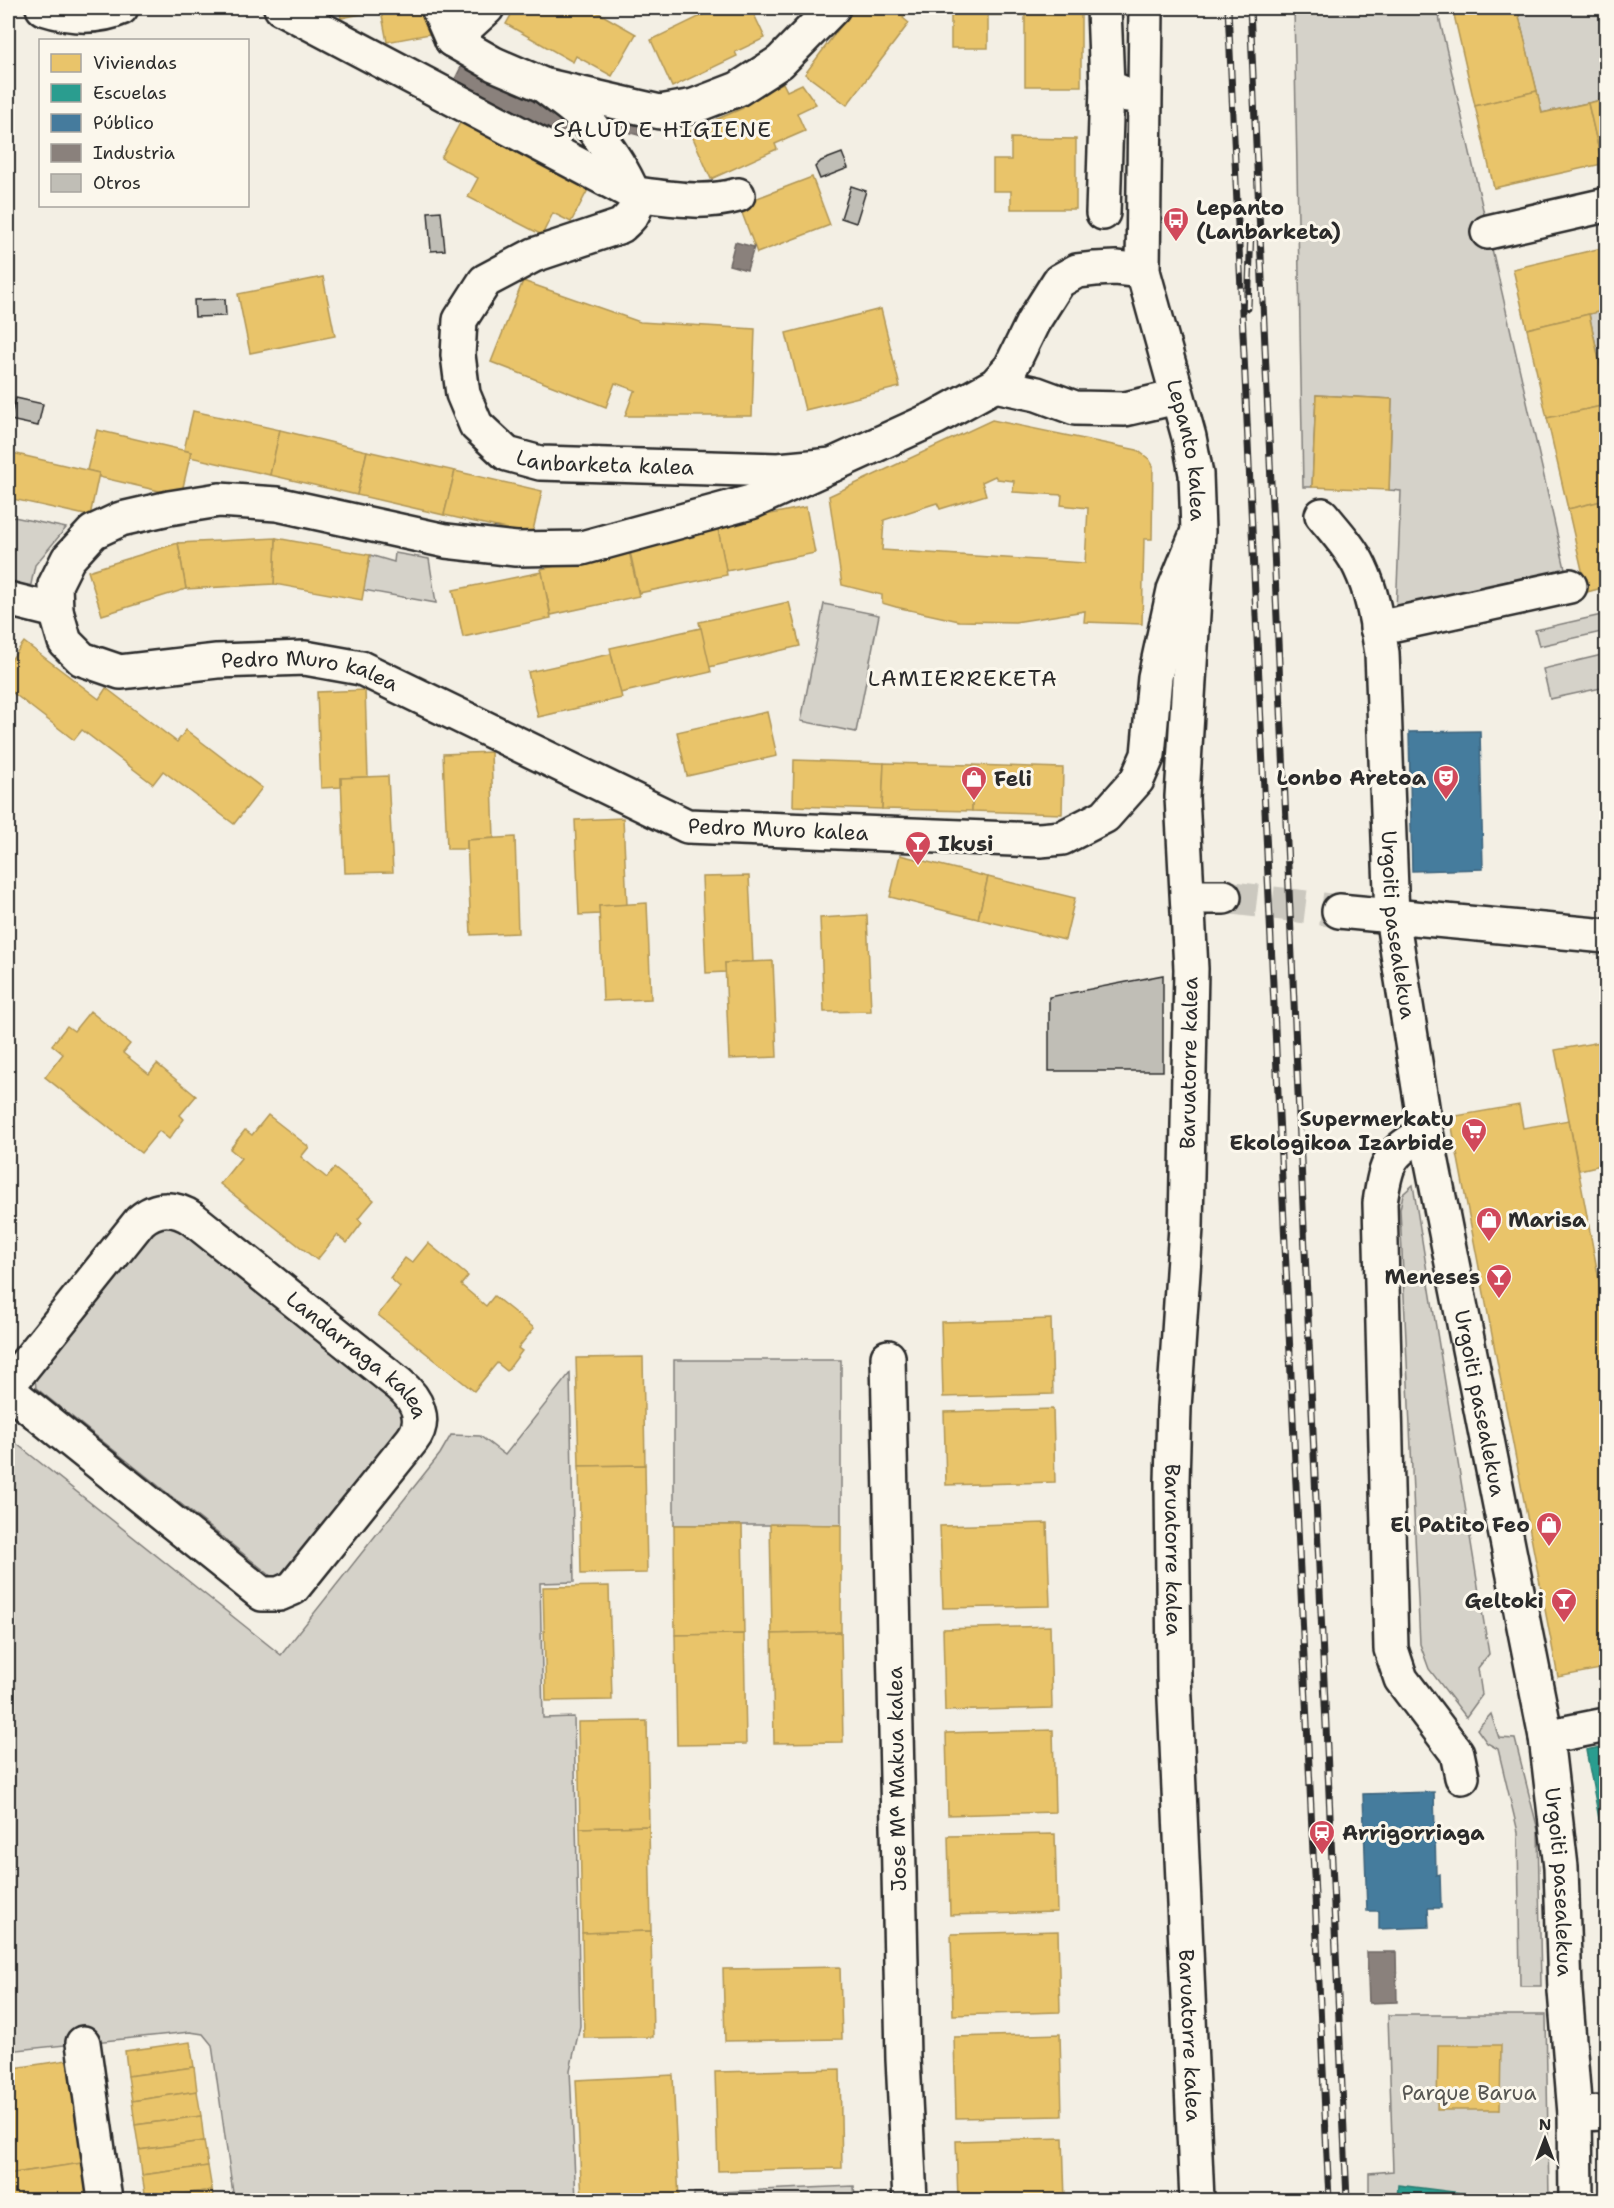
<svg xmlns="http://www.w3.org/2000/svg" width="1614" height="2208" viewBox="0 0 1614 2208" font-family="'Shantell Sans',sans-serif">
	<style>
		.green { fill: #d5d2c9; stroke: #807e7a; stroke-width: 1.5 }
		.homes { fill: #e9c46a; stroke: #b09657; stroke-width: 1.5; fill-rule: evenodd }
		.schools { fill: #2a9d8f; stroke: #2a7b71; stroke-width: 1.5 }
		.public { fill: #457b9d; stroke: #3d637b; stroke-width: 1.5 }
		.industry { fill: #8a817c; stroke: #6e6764; stroke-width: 1.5 }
		.building { fill: #c0beb6; stroke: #2b2b2b; stroke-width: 1.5 }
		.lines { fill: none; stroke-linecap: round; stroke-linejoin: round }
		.minor-tunnel { stroke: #cbc8bf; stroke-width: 33; stroke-dasharray: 33 16; stroke-linecap: butt }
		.minor-casing { stroke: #2b2b2b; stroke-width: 38 }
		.major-casing { stroke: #2b2b2b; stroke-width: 38 }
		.minor { stroke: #fbf7ec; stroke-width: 33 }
		.major { stroke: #fbf7ec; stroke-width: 33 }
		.rail-casing { stroke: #2b2b2b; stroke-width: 7 }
		.rail { stroke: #fbf7ec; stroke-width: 4.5; stroke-dasharray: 14; stroke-linecap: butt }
		.labels { text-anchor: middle; stroke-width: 6; stroke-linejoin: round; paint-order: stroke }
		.poi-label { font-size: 21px; font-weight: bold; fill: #2b2b2b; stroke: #fbf7ec; text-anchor: start }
		.street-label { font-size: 21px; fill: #2b2b2b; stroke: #fbf7ec }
		.park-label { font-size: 21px; fill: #565552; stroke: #fbf7ec }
		.neighbourhood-label { font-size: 22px; letter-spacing: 1.5px; fill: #2b2b2b; stroke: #fbf7ec }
	</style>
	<rect width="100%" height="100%" fill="#f3efe4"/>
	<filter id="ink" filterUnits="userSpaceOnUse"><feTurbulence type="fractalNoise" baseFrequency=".0167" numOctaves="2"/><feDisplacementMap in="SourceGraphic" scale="12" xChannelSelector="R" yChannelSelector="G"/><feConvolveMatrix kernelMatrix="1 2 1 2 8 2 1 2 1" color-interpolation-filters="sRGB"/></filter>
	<g filter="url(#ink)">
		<g class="green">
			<path d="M1294,8H1437L1566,573L1396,611L1401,491L1389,490L1392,399L1316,395L1312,487H1303Z"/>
			<path d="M1517,8H1606V99L1542,113Z"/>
			<path d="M1606,310V392L1589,314Z"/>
			<path d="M14,517L66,528L35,565L29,594L8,587V521Z"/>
			<path d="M395,553L429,559L436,603L363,590L370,555L394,562Z"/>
			<path d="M824,604L879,615L856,732L801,721Z"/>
			<path d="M1606,614V631L1539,646L1535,630Z"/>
			<path d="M1606,654V687L1550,699L1543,669Z"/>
			<path d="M1413,1185L1489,1654L1478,1668L1482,1695L1466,1717L1429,1669L1420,1644L1400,1209L1403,1194Z"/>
			<path d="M173,1219L409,1408L410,1418L283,1576H271L36,1388L35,1379L163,1220Z"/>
			<rect x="674" y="1360" width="167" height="165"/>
			<path d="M570,1373L574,1582L540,1583L543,1718L574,1717L580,2026L570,2070L576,2200H234L212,2045L203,2034L190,2032L8,2051V1437L281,1655L440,1454L451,1435L480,1436L505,1455Z"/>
			<path d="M1491,1714L1499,1738L1515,1739L1538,1830L1541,1986H1520L1518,1832L1498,1749L1487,1743L1477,1729Z"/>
			<path d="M1388,2015H1546L1549,2200H1369V2173L1393,2171Z"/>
			<path d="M854,2186L855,2200H694V2193Z"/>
		</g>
		<g class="homes">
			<path d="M339,8H425L430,34L387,42L381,10L341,18Z"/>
			<path d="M515,8H578L586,12L590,8L636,34L612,76L576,56L573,62L506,24Z"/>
			<path d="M707,8H751L765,38L735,52L737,56L672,87L651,40L703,15L701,10Z"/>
			<path d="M854,8H911L903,18L909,23L847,105L805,74Z"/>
			<path d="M951,8H1081V86H1025V15H988V48H951Z"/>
			<path d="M1452,8H1489L1454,15Z"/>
			<path d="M1489,8H1517L1537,91L1475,106L1454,15Z"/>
			<path d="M783,83L787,91L802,84L816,104L797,113L805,131L775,144L777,149L711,179L690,131L743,108L741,102Z"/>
			<path d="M1537,91L1542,113L1588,103L1602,164L1494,188L1475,106Z"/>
			<path d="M1606,99V163L1602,164L1588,103Z"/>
			<path d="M465,114L593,180L571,222L553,213L542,235L468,197L478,178L441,158Z"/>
			<path d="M1011,138L1076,139V209H1011V191H993V160H1011Z"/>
			<path d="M812,177L830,225L757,253L739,205Z"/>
			<path d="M1606,247V310L1527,329L1513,269Z"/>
			<path d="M323,277L335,336L250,353L238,294Z"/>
			<path d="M523,281L640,322L755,329L752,416H625L634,391H637L615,383L606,407L491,362Z"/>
			<path d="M881,309L900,387L805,410L786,333Z"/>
			<path d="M1589,314L1606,392V405L1547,418L1527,329Z"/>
			<path d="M1316,395L1392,399L1389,490L1312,487Z"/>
			<path d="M1606,405V500L1568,509L1547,418Z"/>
			<path d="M193,411L280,430L270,475L190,457L191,452L184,450Z"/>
			<path d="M992,420L1137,450L1149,459L1153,466L1152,539H1144L1142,624L1084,622L1085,611L1015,622L959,621L896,607L882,603V595L842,585L829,496ZM995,476L997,479L1014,481L1013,492L1062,495L1061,505L1088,508L1085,563L882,550L884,520L937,503L940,509L986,495L982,482Z"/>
			<path d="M97,430L191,452L181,496L99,477V473L87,470Z"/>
			<path d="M280,430L367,451L357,495L270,475Z"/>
			<path d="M367,451L455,471L444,515L357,495Z"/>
			<path d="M8,452L99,473L90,516L8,498Z"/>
			<path d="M455,471L542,491L532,535L444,515Z"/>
			<path d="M1606,500V587L1587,592L1568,509Z"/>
			<path d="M806,507L815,553L726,571L717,525Z"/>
			<path d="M718,529L727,575L639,593L629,547Z"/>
			<path d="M276,538L370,555L362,600L274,584Z"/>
			<path d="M276,538L274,584L186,589L178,543Z"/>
			<path d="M178,543L186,589L102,615L88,571Z"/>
			<path d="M629,551L639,596L551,615L541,569Z"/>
			<path d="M542,572L551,618L463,637L453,590Z"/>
			<path d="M789,602L800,646L709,667L699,622Z"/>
			<path d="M701,628L711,672L620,693L610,648Z"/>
			<path d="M24,642L99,699L106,688L177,742L186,730L262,788L234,824L163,771L153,784L82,730L74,740L8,689V664Z"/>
			<path d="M611,654L622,698L538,717L528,672Z"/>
			<path d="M365,690L368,777L341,778V787L321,788L317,692Z"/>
			<path d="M767,712L777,756L687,776L677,732Z"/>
			<path d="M491,752L494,838L467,840V849H447L443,754Z"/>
			<path d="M794,760L884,763L882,809L793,806Z"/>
			<path d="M884,763L973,765L972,811L882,809Z"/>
			<path d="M973,765L1063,768L1062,814L972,811Z"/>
			<path d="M388,776L393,872L345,873L341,778Z"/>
			<path d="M623,818L627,905L599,906L600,914L579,915L575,820Z"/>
			<path d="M515,837L518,933L471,935L467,840Z"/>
			<path d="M900,855L988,877L978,919L890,897Z"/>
			<path d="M749,876L753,962L725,963L726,972L706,973L702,877Z"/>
			<path d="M988,877L1075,898L1065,940L978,919Z"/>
			<path d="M647,903L651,999L603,1001L599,906Z"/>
			<path d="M867,915L871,1011L824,1012L820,918Z"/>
			<path d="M773,961L777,1057L729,1059L725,963Z"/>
			<path d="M90,1011L130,1044L123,1053L149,1074L157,1064L196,1096L180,1115L184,1119L169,1139L159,1131L141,1153L45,1077L63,1054L52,1045L67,1026L74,1031Z"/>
			<path d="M1606,1041V1164L1579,1170L1555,1050Z"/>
			<path d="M1519,1105L1523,1128L1569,1120L1606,1317V1668L1558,1677L1450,1117Z"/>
			<path d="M268,1115L309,1147L301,1157L327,1178L334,1168L374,1200L358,1219L362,1223L347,1243L337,1235L317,1260L220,1184L241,1158L230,1149L245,1130L252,1135Z"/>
			<path d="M428,1243L468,1276L461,1285L486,1306L494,1296L534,1328L518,1348L522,1351L507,1371L497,1363L474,1391L378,1315L400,1287L390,1278L405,1258L412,1263Z"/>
			<path d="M1051,1319L1053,1394L943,1397L941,1322Z"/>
			<path d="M643,1357L645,1465L579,1466L576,1358Z"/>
			<path d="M1053,1409L1055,1482L946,1485L944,1412Z"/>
			<path d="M645,1465L647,1573L581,1574L579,1466Z"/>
			<path d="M1047,1523L1050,1606L943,1608L940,1526Z"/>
			<path d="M770,1524L841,1525V1632L772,1634Z"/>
			<path d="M674,1525H742L744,1634L675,1635Z"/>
			<path d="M609,1586L612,1700L546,1701L543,1587Z"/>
			<path d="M1050,1626L1052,1708L945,1711L943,1629Z"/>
			<path d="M841,1632L843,1742L774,1743L772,1634Z"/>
			<path d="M744,1634L746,1744L677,1745L675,1635Z"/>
			<path d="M647,1721L649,1826L580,1828L578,1722Z"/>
			<path d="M1053,1730L1055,1812L948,1815L946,1733Z"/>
			<path d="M649,1826L651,1931L582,1933L580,1828Z"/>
			<path d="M1055,1834L1057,1912L950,1915L948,1836Z"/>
			<path d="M651,1931L653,2037L584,2038L582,1933Z"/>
			<path d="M1058,1931L1060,2012L953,2015L951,1934Z"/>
			<path d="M840,1967L842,2039L725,2041L723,1969Z"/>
			<path d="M1060,2034L1062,2116L956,2118L954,2037Z"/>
			<path d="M190,2042L194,2067L128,2076L125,2051Z"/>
			<path d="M1438,2045H1501L1500,2110H1437Z"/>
			<path d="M67,2060L82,2163L8,2174V2069Z"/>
			<path d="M194,2067L197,2091L132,2101L128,2076Z"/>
			<path d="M840,2069L842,2168L718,2171L715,2072Z"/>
			<path d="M673,2075L679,2200H582L576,2080Z"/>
			<path d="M197,2091L201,2116L135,2125L132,2101Z"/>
			<path d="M201,2116L204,2141L139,2150L135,2125Z"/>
			<path d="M1063,2138L1065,2200H958L956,2141Z"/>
			<path d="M204,2141L208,2166L142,2175L139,2150Z"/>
			<path d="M82,2163L87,2200H8V2174Z"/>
			<path d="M208,2166L212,2190L146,2199L142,2175Z"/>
			<path d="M212,2190L213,2200H146V2199Z"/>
		</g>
		<g class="schools">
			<path d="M1606,1746V1855L1586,1750Z"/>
			<path d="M1398,2185L1492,2197L1491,2200H1397Z"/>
		</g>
		<g class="public">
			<path d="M1480,731L1483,869L1412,871L1409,732Z"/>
			<path d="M1434,1792L1436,1875L1440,1874L1441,1908H1428L1429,1927L1379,1929V1911H1367L1363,1794Z"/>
		</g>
		<g class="industry">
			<path d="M462,65L572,121L560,143L451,87Z"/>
			<path d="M617,113L646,121L642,136L613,128Z"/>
			<path d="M735,242L754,247L747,270L729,265Z"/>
			<path d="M1367,1952H1396L1397,2002L1369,2003Z"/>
		</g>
		<g class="building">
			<path d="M842,153L848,168L820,179L815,167L821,161Z"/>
			<path d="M851,186L866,191L856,223L841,218Z"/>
			<path d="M441,211L445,250L431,251L428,212Z"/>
			<path d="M225,299L226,316L195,317L194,300Z"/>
			<path d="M16,398L43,404L38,426L10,420Z"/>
			<path d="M1163,975V1071H1049V997Z"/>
		</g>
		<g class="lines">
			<path class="minor-tunnel" d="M1224,897L1339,911"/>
			<defs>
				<g id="minor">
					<path d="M43,8C68,16 96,19 121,8"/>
					<path d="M281,8L634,194C669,198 704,205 738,195"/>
					<path d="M438,8L452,40L494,64L543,85L660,112L694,106L738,89L780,62L833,8"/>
					<path d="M1104,8L1107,86L1127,95"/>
					<path d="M452,40L487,8"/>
					<path id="s1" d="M543,85C556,96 574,107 586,120C599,135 639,189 635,208C633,216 627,220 621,226L534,255L485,281L460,320L458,355L463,394L476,425L507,454L540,463L778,470L832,465L935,418L995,385L1011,367L1033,322L1059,281L1077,271L1095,269L1116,268L1143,271"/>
					<path d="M1103,213L1107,86"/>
					<path d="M1488,232L1606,205"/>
					<path d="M995,385L1037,394L1075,408L1125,409L1177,397"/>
					<path id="s2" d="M832,465L751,502L582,548L516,549L446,541L277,504L219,500L169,508L121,519L93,532L68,559L55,585L56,611L65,642L82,659L120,672L217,661L305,658L361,668L687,826L1040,840L1062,838L1105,816L1137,780L1148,755L1155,677L1174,590L1196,536"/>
					<path id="s3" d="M1322,515C1335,531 1351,548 1360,567C1373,594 1377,624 1382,653L1392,916L1426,1132L1546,1737L1561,1867L1565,1991L1575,2114L1576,2200"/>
					<path d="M8,599L56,611"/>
					<path d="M1377,628L1570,586"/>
					<path d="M1188,897H1224"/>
					<path d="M1339,911L1606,936"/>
					<path d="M1426,1132C1389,1153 1386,1161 1380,1203L1391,1649L1401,1679L1457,1753L1462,1777"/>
					<path d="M888,1357L903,2059L910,2200"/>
					<path id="s4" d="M8,1386L140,1221C157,1206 175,1207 193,1219L399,1384C416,1398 428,1420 412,1440L293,1588L279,1594H262L8,1390"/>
					<path d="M1546,1737L1606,1725"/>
					<path d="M83,2043L105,2200"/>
					<path d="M1575,2114L1606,2113"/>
				</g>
				<g id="major">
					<path id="s5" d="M1146,8L1143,271L1189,437L1196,474L1198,531L1182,797L1191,969L1186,1227L1174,1408L1172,1482L1174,1676L1197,2200"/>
				</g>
			</defs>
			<use href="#minor" class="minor-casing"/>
			<use href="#major" class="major-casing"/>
			<use href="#minor" class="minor"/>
			<use href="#major" class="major"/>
			<defs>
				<g id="rail">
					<path d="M1228,8L1329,2200"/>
					<path d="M1250,8L1347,2200"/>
					<path d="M1248,308L1251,230"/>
				</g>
			</defs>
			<use href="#rail" class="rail-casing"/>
			<use href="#rail" class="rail"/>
		</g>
	</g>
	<defs>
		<symbol id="bus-pin" viewBox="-11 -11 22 30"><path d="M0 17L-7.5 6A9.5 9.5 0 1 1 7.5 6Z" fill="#d1495b" stroke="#fbf7ec"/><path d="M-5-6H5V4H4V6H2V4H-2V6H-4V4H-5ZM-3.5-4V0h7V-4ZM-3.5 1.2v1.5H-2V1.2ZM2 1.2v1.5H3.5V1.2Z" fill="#fff"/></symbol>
		<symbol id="theatre-pin" viewBox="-11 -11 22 30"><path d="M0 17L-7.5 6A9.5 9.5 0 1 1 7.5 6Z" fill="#d1495b" stroke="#fbf7ec"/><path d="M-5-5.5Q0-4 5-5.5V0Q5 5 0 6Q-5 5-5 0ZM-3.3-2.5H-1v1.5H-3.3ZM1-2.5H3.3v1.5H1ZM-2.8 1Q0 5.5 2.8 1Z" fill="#fff"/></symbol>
		<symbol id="shop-pin" viewBox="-11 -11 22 30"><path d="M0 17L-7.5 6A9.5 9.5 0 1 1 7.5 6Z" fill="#d1495b" stroke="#fbf7ec"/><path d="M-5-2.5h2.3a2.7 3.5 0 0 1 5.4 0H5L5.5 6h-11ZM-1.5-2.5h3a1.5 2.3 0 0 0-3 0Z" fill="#fff"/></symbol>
		<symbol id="bar-pin" viewBox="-11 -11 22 30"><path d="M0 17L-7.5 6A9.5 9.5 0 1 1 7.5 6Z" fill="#d1495b" stroke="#fbf7ec"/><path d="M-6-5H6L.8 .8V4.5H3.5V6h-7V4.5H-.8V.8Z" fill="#fff"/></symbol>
		<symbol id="supermarket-pin" viewBox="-11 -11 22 30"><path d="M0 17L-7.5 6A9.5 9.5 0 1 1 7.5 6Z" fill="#d1495b" stroke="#fbf7ec"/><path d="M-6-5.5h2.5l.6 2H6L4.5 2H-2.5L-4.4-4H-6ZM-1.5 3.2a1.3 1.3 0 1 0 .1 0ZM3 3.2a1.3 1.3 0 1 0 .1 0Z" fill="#fff"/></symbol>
		<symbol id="station-pin" viewBox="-11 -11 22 30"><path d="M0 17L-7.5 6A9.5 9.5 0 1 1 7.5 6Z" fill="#d1495b" stroke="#fbf7ec"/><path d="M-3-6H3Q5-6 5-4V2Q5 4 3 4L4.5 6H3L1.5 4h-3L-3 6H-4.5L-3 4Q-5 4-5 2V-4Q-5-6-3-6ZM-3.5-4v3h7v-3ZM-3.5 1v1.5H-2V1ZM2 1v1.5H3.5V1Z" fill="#fff"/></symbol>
	</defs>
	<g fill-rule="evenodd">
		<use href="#bus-pin" x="1161" y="205" width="30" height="40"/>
		<use href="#theatre-pin" x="1431" y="763" width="30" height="40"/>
		<use href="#shop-pin" x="959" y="764" width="30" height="40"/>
		<use href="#bar-pin" x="903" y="829" width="30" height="40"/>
		<use href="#supermarket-pin" x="1459" y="1116" width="30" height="40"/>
		<use href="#shop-pin" x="1474" y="1205" width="30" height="40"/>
		<use href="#bar-pin" x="1484" y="1262" width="30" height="40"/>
		<use href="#shop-pin" x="1534" y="1510" width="30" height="40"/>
		<use href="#bar-pin" x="1549" y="1586" width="30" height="40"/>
		<use href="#station-pin" x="1307" y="1818" width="30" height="40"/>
	</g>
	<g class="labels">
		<g class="poi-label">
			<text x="1196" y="215">Lepanto<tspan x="1196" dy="24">(Lanbarketa)</tspan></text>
			<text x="1426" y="785" text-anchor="end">Lonbo Aretoa</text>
			<text x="994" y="786">Feli</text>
			<text x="938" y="851">Ikusi</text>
			<text x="1454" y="1126" text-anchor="end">Supermerkatu<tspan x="1454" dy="24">Ekologikoa Izarbide</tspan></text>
			<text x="1508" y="1227">Marisa</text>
			<text x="1480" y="1284" text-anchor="end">Meneses</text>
			<text x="1530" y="1532" text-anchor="end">El Patito Feo</text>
			<text x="1544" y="1608" text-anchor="end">Geltoki</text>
			<text x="1342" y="1840">Arrigorriaga</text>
		</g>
		<g class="street-label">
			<text dy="7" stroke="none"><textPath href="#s5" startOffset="448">Lepanto kalea</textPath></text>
			<text dy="7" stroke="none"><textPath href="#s1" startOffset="624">Lanbarketa kalea</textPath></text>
			<text dy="7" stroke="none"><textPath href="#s2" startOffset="1143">Pedro Muro kalea</textPath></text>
			<text dy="7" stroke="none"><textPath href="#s2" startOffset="1647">Pedro Muro kalea</textPath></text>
			<text dy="7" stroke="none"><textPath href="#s3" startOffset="426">Urgoiti pasealekua</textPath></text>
			<text transform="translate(1189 1063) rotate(-89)" y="7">Baruatorre kalea</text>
			<text dy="7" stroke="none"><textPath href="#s4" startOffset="483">Landarraga kalea</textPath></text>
			<text dy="7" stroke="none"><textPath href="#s3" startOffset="912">Urgoiti pasealekua</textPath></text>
			<text dy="7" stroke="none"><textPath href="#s5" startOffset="1550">Baruatorre kalea</textPath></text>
			<text transform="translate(897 1779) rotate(-91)" y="7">Jose Mª Makua kalea</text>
			<text dy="7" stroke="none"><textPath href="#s3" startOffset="1398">Urgoiti pasealekua</textPath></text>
			<text dy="7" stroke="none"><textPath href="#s5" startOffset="2036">Baruatorre kalea</textPath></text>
		</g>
		<g class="park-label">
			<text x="1469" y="2100">Parque Barua</text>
		</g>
		<g class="neighbourhood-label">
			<text x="663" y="137">SALUD E HIGIENE</text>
			<text x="963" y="686">LAMIERREKETA</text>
		</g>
	</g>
	<rect width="1614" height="2208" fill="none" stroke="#fbf7ec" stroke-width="30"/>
	<rect x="15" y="15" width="1584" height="2178" fill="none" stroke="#2b2b2b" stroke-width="2" filter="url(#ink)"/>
	<rect x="39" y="39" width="210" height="168" fill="#fbf7ec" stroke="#a8a59f" stroke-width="1.5"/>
	<rect x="51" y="54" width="30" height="18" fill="#e9c46a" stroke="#a8a59f" stroke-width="1.5"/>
	<text x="93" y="69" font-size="18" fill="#2b2b2b">Viviendas</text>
	<rect x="51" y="84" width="30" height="18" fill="#2a9d8f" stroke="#a8a59f" stroke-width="1.5"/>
	<text x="93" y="99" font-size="18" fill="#2b2b2b">Escuelas</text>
	<rect x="51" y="114" width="30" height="18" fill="#457b9d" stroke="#a8a59f" stroke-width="1.5"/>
	<text x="93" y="129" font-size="18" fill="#2b2b2b">Público</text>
	<rect x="51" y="144" width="30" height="18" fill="#8a817c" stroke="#a8a59f" stroke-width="1.5"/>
	<text x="93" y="159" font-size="18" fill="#2b2b2b">Industria</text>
	<rect x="51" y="174" width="30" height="18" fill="#c0beb6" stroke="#a8a59f" stroke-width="1.5"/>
	<text x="93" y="189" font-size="18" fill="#2b2b2b">Otros</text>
	<g transform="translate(1545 2139)" stroke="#fbf7ec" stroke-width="4.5" paint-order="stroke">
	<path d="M0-4.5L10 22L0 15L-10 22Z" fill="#2b2b2b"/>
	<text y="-9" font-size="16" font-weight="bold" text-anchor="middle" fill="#2b2b2b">N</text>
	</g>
</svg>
